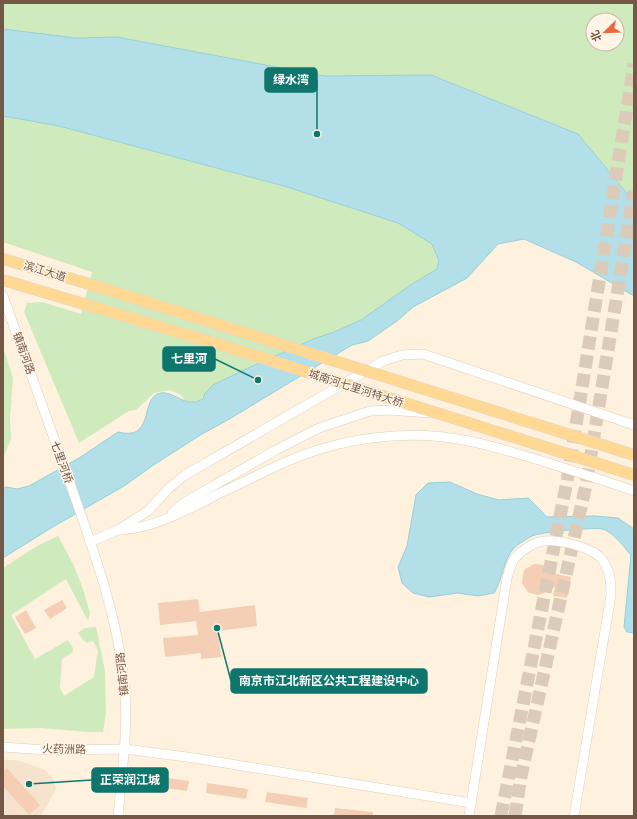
<svg xmlns="http://www.w3.org/2000/svg" width="637" height="819" viewBox="0 0 637 819" font-family="'Golos Text','Noto Sans SC',sans-serif">
	<style>
		.residential { fill: #f5e3cd }
		.green { fill: #cfebbd; fill-rule: evenodd }
		.water { fill: #b2dfe8; stroke: #98cfda }
		.building { fill: #f4cfb5 }
		.lines { fill: none; stroke-linecap: round; stroke-linejoin: round }
		.highway-tunnel { stroke: #dccbb8; stroke-width: 13; stroke-dasharray: 13 6; stroke-linecap: butt }
		.minor-casing { stroke: #e2cdba; stroke-width: 10 }
		.major-casing { stroke: #ded7d2; stroke-width: 12 }
		.minor { stroke: #fff; stroke-width: 9 }
		.major { stroke: #ffd894; stroke-width: 11 }
		.major-bridge-casing { stroke: #ded7d2; stroke-width: 12; stroke-linecap: butt }
		.major-bridge { stroke: #ffd894; stroke-width: 11 }
		.labels { text-anchor: middle; stroke-width: 3; stroke-linejoin: round; paint-order: stroke }
		.street-label { font-size: 11px; fill: #755745; stroke: #fff5e6 }
		.leader { fill: none; stroke: #0f766e; stroke-width: 1.5 }
		.callout-dot { fill: #0f766e; stroke: #fff5e6; stroke-width: 1.5 }
		.callout { fill: #0f766e; stroke: #0f766e; stroke-width: 1.5 }
		.callout-label { font-size: 12px; text-anchor: middle; font-weight: bold; fill: #fff }
	</style>
	<rect width="100%" height="100%" fill="#fef2df"/>
	<path class="residential" d="M3,760H16L32,765L45,770L53,779L56,789L41,816H3Z"/>
	<g class="green">
		<path d="M3,3H634V202L578,134L431,75L324,76L117,37L76,38L3,29ZM593,20H617V44H593Z"/>
		<path d="M3,116L59,126L284,186L398,223L432,244L439,261L437,269L409,286L361,320L334,332L313,339L246,369L203,399L193,402L185,401L181,395L170,390L154,393L136,410L129,411L79,443L24,312L27,303L42,302L81,314L92,272L3,242Z"/>
		<path d="M3,347L13,378L10,418L11,439L3,458Z"/>
		<path d="M58,536L74,566L83,589L90,613L88,621L66,579L11,615L35,659L68,640L73,648V652L62,659L60,688L64,696L94,677L98,650L93,641L87,643L83,640L78,633L85,628L96,627L105,671L106,713L103,732H88L41,728L3,729V568L37,546Z"/>
	</g>
	<g class="water">
		<path d="M3,29L76,38L117,37L324,76L431,75L578,134L634,202V296L576,262L524,239L498,244L467,278L413,307L397,321L368,341L352,345L226,421L202,434L155,464L124,486L51,528L3,558V489L6,487L17,489L29,486L79,458L118,432C153,441 141,404 156,395C169,387 181,404 194,402C197,402 200,400 203,399L205,393L213,385L246,369L313,339L334,332L361,320L409,286L437,269L439,261L432,244L398,223L284,186L59,126L3,116Z"/>
		<path d="M450,482L477,494L499,500L528,498L547,517L595,516L618,518L634,529V633L627,632L624,627L631,555C624,547 612,531 602,529C592,527 541,532 532,536C527,539 518,544 514,548C503,560 503,579 494,593L478,596L458,593L429,597L413,593L402,583L398,567L407,546L416,495L428,483Z"/>
	</g>
	<g class="building">
		<path d="M534,564L544,565L552,573L571,577L567,598L553,596L555,587L542,594L537,595L528,592L522,583L523,574L525,569Z"/>
		<path d="M198,599L200,612L255,605L257,626L218,631L221,657L201,659V653L165,657L163,638L198,635L196,621L160,625L158,603Z"/>
		<path d="M62,600L67,608L50,619L44,610Z"/>
		<path d="M26,610L36,628L25,634L15,617Z"/>
		<path d="M7,768L40,805L29,815L3,786V771Z"/>
		<path d="M148,775L189,781L187,791L146,785Z"/>
		<path d="M207,783L248,789L246,799L206,793Z"/>
		<path d="M267,792L308,798L306,808L265,802Z"/>
		<path d="M335,808L373,812V816H334Z"/>
	</g>
	<g class="lines">
		<g class="highway-tunnel">
			<path d="M501,816L567,481L634,64"/>
			<path d="M515,816L521,776L586,485L634,191"/>
		</g>
		<defs>
			<g id="minor">
				<path d="M3,296C26,359 48,423 71,486C93,549 117,614 124,681C129,726 122,771 118,816"/>
				<path d="M172,513L185,502L274,451L319,428L370,411L389,410L429,413"/>
				<path d="M120,530C155,528 187,510 218,494C239,484 260,474 281,464C338,438 407,428 469,441C494,446 518,454 542,461C573,471 603,480 634,491"/>
				<path d="M90,542L118,530L148,511L169,488L185,475L383,361L402,355L423,354L634,425"/>
				<path d="M3,747L46,750L125,749L194,758L471,803"/>
				<path d="M469,816L507,578C509,572 511,563 515,558C522,550 534,542 544,541C558,539 590,547 600,557C610,568 611,582 611,595L574,816"/>
			</g>
			<g id="major">
				<path d="M3,259L86,283"/>
				<path d="M3,280L77,302"/>
			</g>
		</defs>
		<use href="#minor" class="minor-casing"/>
		<use href="#major" class="major-casing"/>
		<use href="#minor" class="minor"/>
		<use href="#major" class="major"/>
		<defs>
			<g id="major-bridge">
				<path d="M86,283L634,455"/>
				<path d="M77,302L218,344L634,475"/>
			</g>
		</defs>
		<use href="#major-bridge" class="major-bridge-casing"/>
		<use href="#major-bridge" class="major-bridge"/>
	</g>
	<g class="labels">
		<g class="street-label">
			<text transform="translate(45 271) rotate(17)" y="4">滨江大道</text>
			<text transform="translate(24 353) rotate(70)" y="4">镇南河路</text>
			<text transform="translate(356 388) rotate(18)" y="4">城南河七里河特大桥</text>
			<text transform="translate(62 462) rotate(70)" y="4">七里河桥</text>
			<text transform="translate(122 674) rotate(-96)" y="4">镇南河路</text>
			<text transform="translate(64 749) rotate(1)" y="4">火药洲路</text>
		</g>
	</g>
	<path class="leader" d="M317 134L317 80M258 380L215 359M217 628L231 681M29 784L92 780"/>
	<g class="callout-dot">
		<circle cx="317" cy="134" r="4"/>
		<circle cx="258" cy="380" r="4"/>
		<circle cx="217" cy="628" r="4"/>
		<circle cx="29" cy="784" r="4"/>
	</g>
	<g class="callout">
		<rect x="265" y="68" width="52" height="24" rx="4"/>
		<rect x="163" y="347" width="52" height="24" rx="4"/>
		<rect x="231" y="669" width="196" height="24" rx="4"/>
		<rect x="92" y="768" width="76" height="24" rx="4"/>
	</g>
	<g class="callout-label">
		<text x="291" y="84">绿水湾</text>
		<text x="189" y="363">七里河</text>
		<text x="329" y="685">南京市江北新区公共工程建设中心</text>
		<text x="130" y="784">正荣润江城</text>
	</g>
	<rect width="637" height="819" fill="none" stroke="#755745" stroke-width="8"/>
	<g transform="translate(605 32) rotate(247)"><circle r="19" fill="#fff5e6" stroke="#c8b6a6"/>
	<path d="M0-3L7 15L0 10L-7 15Z" fill="#f0653b"/>
	<text y="-6" font-size="11" font-weight="bold" text-anchor="middle" fill="#755745">北</text>
	</g>
</svg>
